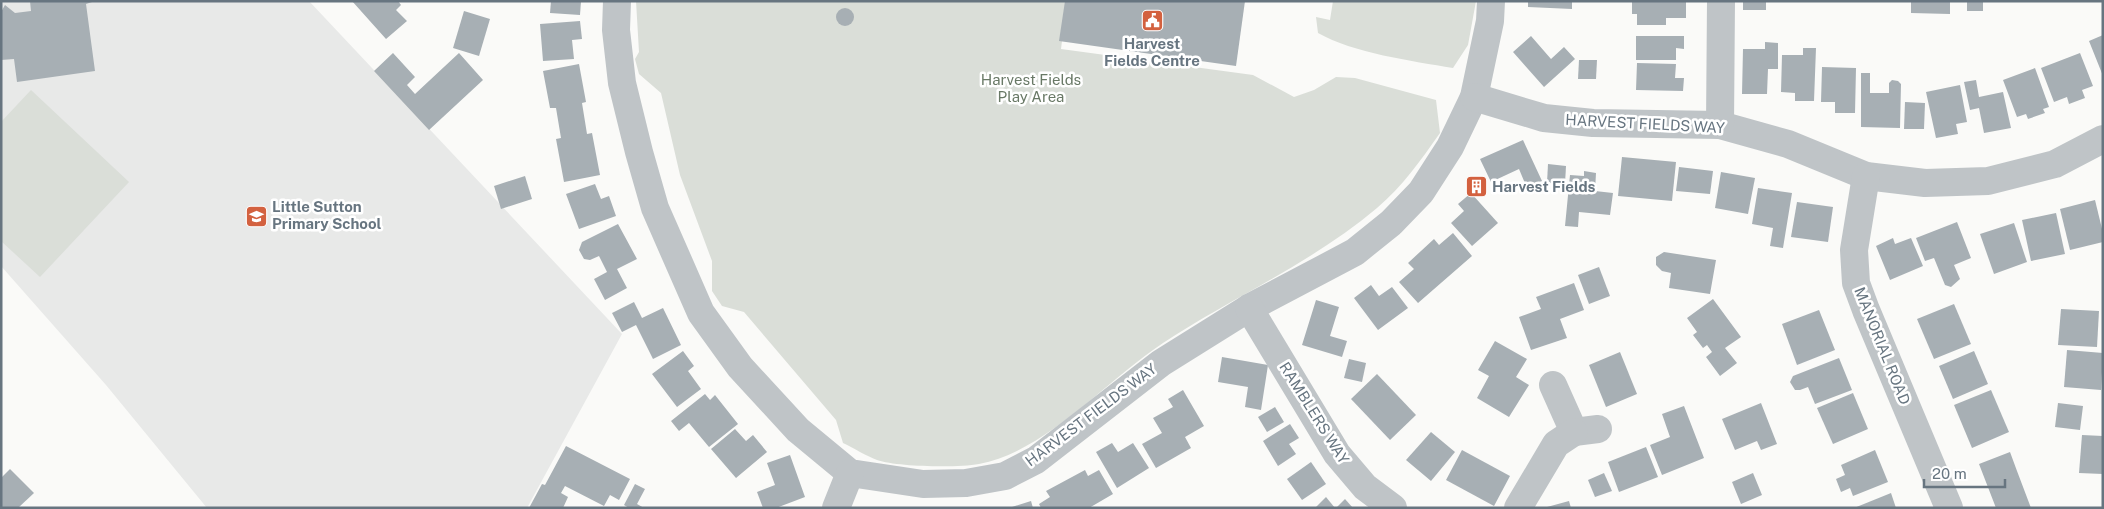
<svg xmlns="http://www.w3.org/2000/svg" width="2104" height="509" viewBox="0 0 2104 509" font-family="'Public Sans',sans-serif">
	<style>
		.built { fill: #e8e9e8 }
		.green { fill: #daded8 }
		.building { fill: #a7afb4 }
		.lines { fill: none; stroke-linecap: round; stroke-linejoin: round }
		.street { stroke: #bfc4c7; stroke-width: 28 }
		.labels { text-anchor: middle; stroke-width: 5; stroke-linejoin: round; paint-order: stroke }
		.poi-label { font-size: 15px; font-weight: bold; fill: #677580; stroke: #fff; text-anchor: start }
		.park-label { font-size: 15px; fill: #697966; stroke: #fff }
		.street-label { font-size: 15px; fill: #677580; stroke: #fff }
	</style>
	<rect width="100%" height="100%" fill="#fafaf8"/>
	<path class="built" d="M1,1H309L622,334L527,508H207L106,385L1,266Z"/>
	<g class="green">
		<path d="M636,1H1067L1061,49L1253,75L1294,97L1314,90L1336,77L1355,78L1436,100L1440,133C1421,160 1402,187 1377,208C1312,263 1233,297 1163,343C1107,380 1045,452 979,464C957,468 898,467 877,460C866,456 854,448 843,443L836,420L744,312L722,306L712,291V261L680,175L661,93L639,74L635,59L639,52Z"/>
		<path d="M1333,1H1476L1468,45L1453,68C1412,61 1353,53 1318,33L1316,17L1330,20Z"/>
		<path d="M31,90L129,182L40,277L1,241V122Z"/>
	</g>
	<g class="building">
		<path d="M30,1H95L86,4L95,71L17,82L14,59L1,60V12L5,5L15,13L31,11Z"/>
		<path d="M352,1H398L401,5L396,10L407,21L386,39Z"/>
		<path d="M551,1H581L580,15L550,13Z"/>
		<path d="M1065,1H1245L1236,66L1059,41Z"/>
		<path d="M1528,1H1572V9L1528,7Z"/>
		<path d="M1632,1H1686V18H1666V25H1637V14H1632Z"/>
		<rect x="1743" y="1" width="23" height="9"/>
		<path d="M1911,1H1950V14L1911,13Z"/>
		<rect x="1967" y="1" width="16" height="10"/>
		<circle cx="845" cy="17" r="9"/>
		<path d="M464,11L490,19L479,56L453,48Z"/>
		<path d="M580,21L582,39L572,40L574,59L543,61L540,24Z"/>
		<path d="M2103,35V76L2089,41Z"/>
		<path d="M1531,36L1551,59L1564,47L1575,59L1544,87L1513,52Z"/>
		<path d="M1636,36H1684V49L1676,48V60H1636Z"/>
		<path d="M1765,42L1778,43V69H1768L1767,94H1742L1743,49H1765Z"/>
		<path d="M1803,48H1816L1814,101H1795V93L1781,92L1782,55H1803Z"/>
		<path d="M393,53L415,77L407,85L415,94L459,53L483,80L429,130L374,71Z"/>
		<path d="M2080,53L2093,86L2082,90L2085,98L2069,104L2067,97L2054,102L2041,68Z"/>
		<path d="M1579,60H1597L1596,79H1578Z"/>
		<path d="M1637,63L1676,64L1675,78H1684L1683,91L1636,90Z"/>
		<path d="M579,64L586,102L582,103L587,134L592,133L600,175L564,182L556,139L561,138L556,108H550L543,71Z"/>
		<path d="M1822,67L1856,68L1855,113H1835V102H1821Z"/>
		<path d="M2035,68L2049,107L2043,109L2045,113L2028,119L2026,114L2017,117L2003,80Z"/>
		<path d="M1861,73H1870V93H1889V83L1892,80L1898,81L1901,84L1900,128L1861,127Z"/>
		<path d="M1976,80L1979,97L2003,92L2011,128L1984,133L1979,108L1970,110L1964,82Z"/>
		<path d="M1960,85L1967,122L1956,124L1958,134L1936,138L1926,92Z"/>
		<path d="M1905,102L1925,103L1924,129H1904Z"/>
		<path d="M1523,140L1542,181L1527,188L1519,169L1491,182L1480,159Z"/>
		<path d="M1622,157L1676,162L1672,201L1618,196Z"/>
		<path d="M1548,164L1566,166L1565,184L1547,183Z"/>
		<path d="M1679,167L1713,171L1710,194L1676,191Z"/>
		<path d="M1584,171L1596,173L1595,191L1613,193L1610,215L1579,212L1578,227L1565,226L1570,175L1584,176Z"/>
		<path d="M1721,172L1755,178L1748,214L1715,208Z"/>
		<path d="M525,176L532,199L501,209L494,186Z"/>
		<path d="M1476,179L1484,189L1476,196L1467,186Z"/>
		<path d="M595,184L601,199L609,196L616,216L579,229L566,194Z"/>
		<path d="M1758,188L1792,193L1783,248L1770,246L1773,228L1752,224Z"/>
		<path d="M1471,193L1498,223L1472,246L1451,223L1464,211L1458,204Z"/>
		<path d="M2095,200L2103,233V242L2070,250L2060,209Z"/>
		<path d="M1797,202L1833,207L1828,242L1791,237Z"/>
		<path d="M2056,213L2065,254L2031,261L2022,220Z"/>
		<path d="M1957,222L1971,258L1954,265L1960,279L1951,287L1945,285L1934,258L1925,261L1916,238Z"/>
		<path d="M2014,223L2027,262L1994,274L1980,234Z"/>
		<path d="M618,224L637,259L617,269L627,288L605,300L594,279L607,272L599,256L590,260L584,259L579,250L582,242Z"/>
		<path d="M1453,233L1472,256L1418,303L1399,282L1414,269L1408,263L1434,239L1439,245Z"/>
		<path d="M1893,238L1895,244L1911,238L1923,266L1890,280L1876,246Z"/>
		<path d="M1664,252L1716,260L1710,294L1669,288L1671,273L1662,271L1656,265V257Z"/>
		<path d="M1599,267L1610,296L1589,304L1578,275Z"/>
		<path d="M1574,283L1584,310L1560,319L1567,338L1531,350L1519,317L1541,309L1536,297Z"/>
		<path d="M1371,285L1379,296L1392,287L1408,308L1378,330L1354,298Z"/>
		<path d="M1713,299L1741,337L1725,348L1737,363L1720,376L1706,357L1712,352L1707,345L1703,348L1693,335L1697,332L1687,318Z"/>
		<path d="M1316,300L1339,307L1330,336L1347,341L1342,357L1302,345Z"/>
		<path d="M634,302L642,318L663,308L681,345L653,359L636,325L622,332L612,313Z"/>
		<path d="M1954,304L1971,344L1934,359L1917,319Z"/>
		<path d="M2061,309L2099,311L2097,347L2058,345Z"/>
		<path d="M1819,310L1835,350L1797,365L1782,324Z"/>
		<path d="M1495,341L1527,359L1516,377L1529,385L1509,417L1477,398L1489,376L1478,370Z"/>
		<path d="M2067,350L2103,353L2101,390L2064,387Z"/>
		<path d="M683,351L694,366L688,371L701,389L677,407L652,374Z"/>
		<path d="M1974,351L1988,384L1953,399L1939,366Z"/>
		<path d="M1620,352L1637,394L1606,407L1589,365Z"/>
		<path d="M1222,357L1268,365L1261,410L1245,407L1248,387L1218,382Z"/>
		<path d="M1839,358L1852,390L1815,404L1808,387L1800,390H1795L1790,382L1793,376Z"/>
		<path d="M1349,359L1366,363L1362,382L1344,378Z"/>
		<path d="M1377,374L1416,415L1390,440L1351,399Z"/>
		<path d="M1183,390L1204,426L1185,437L1191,448L1156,468L1142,444L1162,433L1153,418L1173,407L1168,399Z"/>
		<path d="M1991,390L2009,432L1972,448L1954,405Z"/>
		<path d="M1853,393L1868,429L1833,444L1817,408Z"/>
		<path d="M705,394L710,400L715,395L738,424L709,447L689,423L679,431L671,421Z"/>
		<path d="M1761,403L1777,444L1761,450L1757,441L1735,450L1722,419Z"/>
		<path d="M2058,403L2083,406L2080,430L2055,427Z"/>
		<path d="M1684,406L1704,458L1662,475L1650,445L1670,437L1662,414Z"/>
		<path d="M1275,407L1284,422L1267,432L1258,417Z"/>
		<path d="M1290,424L1299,438L1289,444L1296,454L1278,466L1263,441Z"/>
		<path d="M735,429L746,441L753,435L767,452L736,478L711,449Z"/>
		<path d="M1431,432L1455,452L1431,481L1406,460Z"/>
		<path d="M2082,435L2103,436V474L2079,473Z"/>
		<path d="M1112,443L1118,452L1133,443L1149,468L1117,488L1096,452Z"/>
		<path d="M566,446L630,479L619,500L610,495L604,506L565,486L561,493L568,497L563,508H529L542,484L545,485Z"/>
		<path d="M1646,447L1658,477L1619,492L1608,462Z"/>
		<path d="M1462,450L1510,476L1494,506L1446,480Z"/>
		<path d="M1875,450L1888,482L1853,496L1850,488L1841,492L1836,479L1845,475L1841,465Z"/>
		<path d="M2010,452L2017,471L2031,508H1996L1979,464Z"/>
		<path d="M790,455L805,497L776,508H763L757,492L775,485L767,463Z"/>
		<path d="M1311,462L1326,484L1302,500L1287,479Z"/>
		<path d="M10,469L34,493L18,508H1V478Z"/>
		<path d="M1085,470L1088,476L1099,470L1113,494L1089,508H1041L1039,504L1050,497L1046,491Z"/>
		<path d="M1604,473L1612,491L1595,497L1588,480Z"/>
		<path d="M1753,473L1762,495L1741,504L1732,482Z"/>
		<path d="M635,484L645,489L637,504L644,508H629L624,505Z"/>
		<path d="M1891,493L1896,508H1854Z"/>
		<path d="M1326,497L1335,508H1315Z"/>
		<path d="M1345,499L1353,508H1336Z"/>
		<path d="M1031,501L1033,508H1012V507Z"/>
		<path d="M1569,501L1571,508H1547V507Z"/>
	</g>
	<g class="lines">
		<g class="street">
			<path d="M617,1L616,30L622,83L639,152L655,208L701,313L740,367L798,430L850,473L923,484L966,483L1005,476L1036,460L1161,363L1249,308L1355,252L1391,223L1421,192L1450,147L1474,97L1490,21L1491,1"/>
			<path d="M1474,97L1544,118L1593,123L1720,125L1788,144L1866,176L1925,183L1988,181L2055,164L2103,139"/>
			<path d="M1720,125L1721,1"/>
			<path d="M1866,176L1854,250L1856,283L1866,310L1949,508"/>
			<path d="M1249,308L1337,454L1365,487L1393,508"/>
			<path d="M1553,385L1574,432L1598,429"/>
			<path d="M836,508L850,473"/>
			<path d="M1518,508L1556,444L1574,432"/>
		</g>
	</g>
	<defs>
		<symbol id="civic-square" viewBox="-11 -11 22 22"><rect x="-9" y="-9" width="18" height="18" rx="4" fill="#d3613f" stroke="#fff"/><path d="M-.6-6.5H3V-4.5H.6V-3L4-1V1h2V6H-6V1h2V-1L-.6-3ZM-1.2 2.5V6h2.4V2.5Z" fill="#fff"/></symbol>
		<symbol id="building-square" viewBox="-11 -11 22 22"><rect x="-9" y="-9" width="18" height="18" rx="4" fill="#d3613f" stroke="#fff"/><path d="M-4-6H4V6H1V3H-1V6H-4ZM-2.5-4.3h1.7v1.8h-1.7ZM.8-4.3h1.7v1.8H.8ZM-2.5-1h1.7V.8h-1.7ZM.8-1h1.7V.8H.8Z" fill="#fff"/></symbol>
		<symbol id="school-square" viewBox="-11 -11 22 22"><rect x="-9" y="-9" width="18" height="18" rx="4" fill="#d3613f" stroke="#fff"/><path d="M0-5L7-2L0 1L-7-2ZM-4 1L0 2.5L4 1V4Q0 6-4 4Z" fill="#fff"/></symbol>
	</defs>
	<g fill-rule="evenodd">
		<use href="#civic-square" x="1140" y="8" width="25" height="25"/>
		<use href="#building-square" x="1464" y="174" width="25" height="25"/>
		<use href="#school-square" x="244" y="204" width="25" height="25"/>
	</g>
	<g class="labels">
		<g class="poi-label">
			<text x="1152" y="49" text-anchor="middle">Harvest<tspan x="1152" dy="17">Fields Centre</tspan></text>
			<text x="1492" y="192">Harvest Fields</text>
			<text x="272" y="212">Little Sutton<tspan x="272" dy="17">Primary School</tspan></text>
		</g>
		<g class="park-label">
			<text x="1031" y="85">Harvest Fields<tspan x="1031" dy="17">Play Area</tspan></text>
		</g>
		<g class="street-label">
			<text transform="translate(1645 124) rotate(3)" y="5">HARVEST FIELDS WAY</text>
			<text transform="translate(1882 346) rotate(68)" y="5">MANORIAL ROAD</text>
			<text transform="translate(1314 413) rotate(58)" y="5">RAMBLERS WAY</text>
			<text transform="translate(1091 415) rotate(-37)" y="5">HARVEST FIELDS WAY</text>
		</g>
	</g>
	<rect width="2104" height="509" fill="none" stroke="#677580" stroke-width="5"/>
	<path d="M1924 479v8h81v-8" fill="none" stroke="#677580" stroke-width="2.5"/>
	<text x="1932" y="479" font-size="15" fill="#677580" stroke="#ffffff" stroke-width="4" paint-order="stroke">20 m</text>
</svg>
